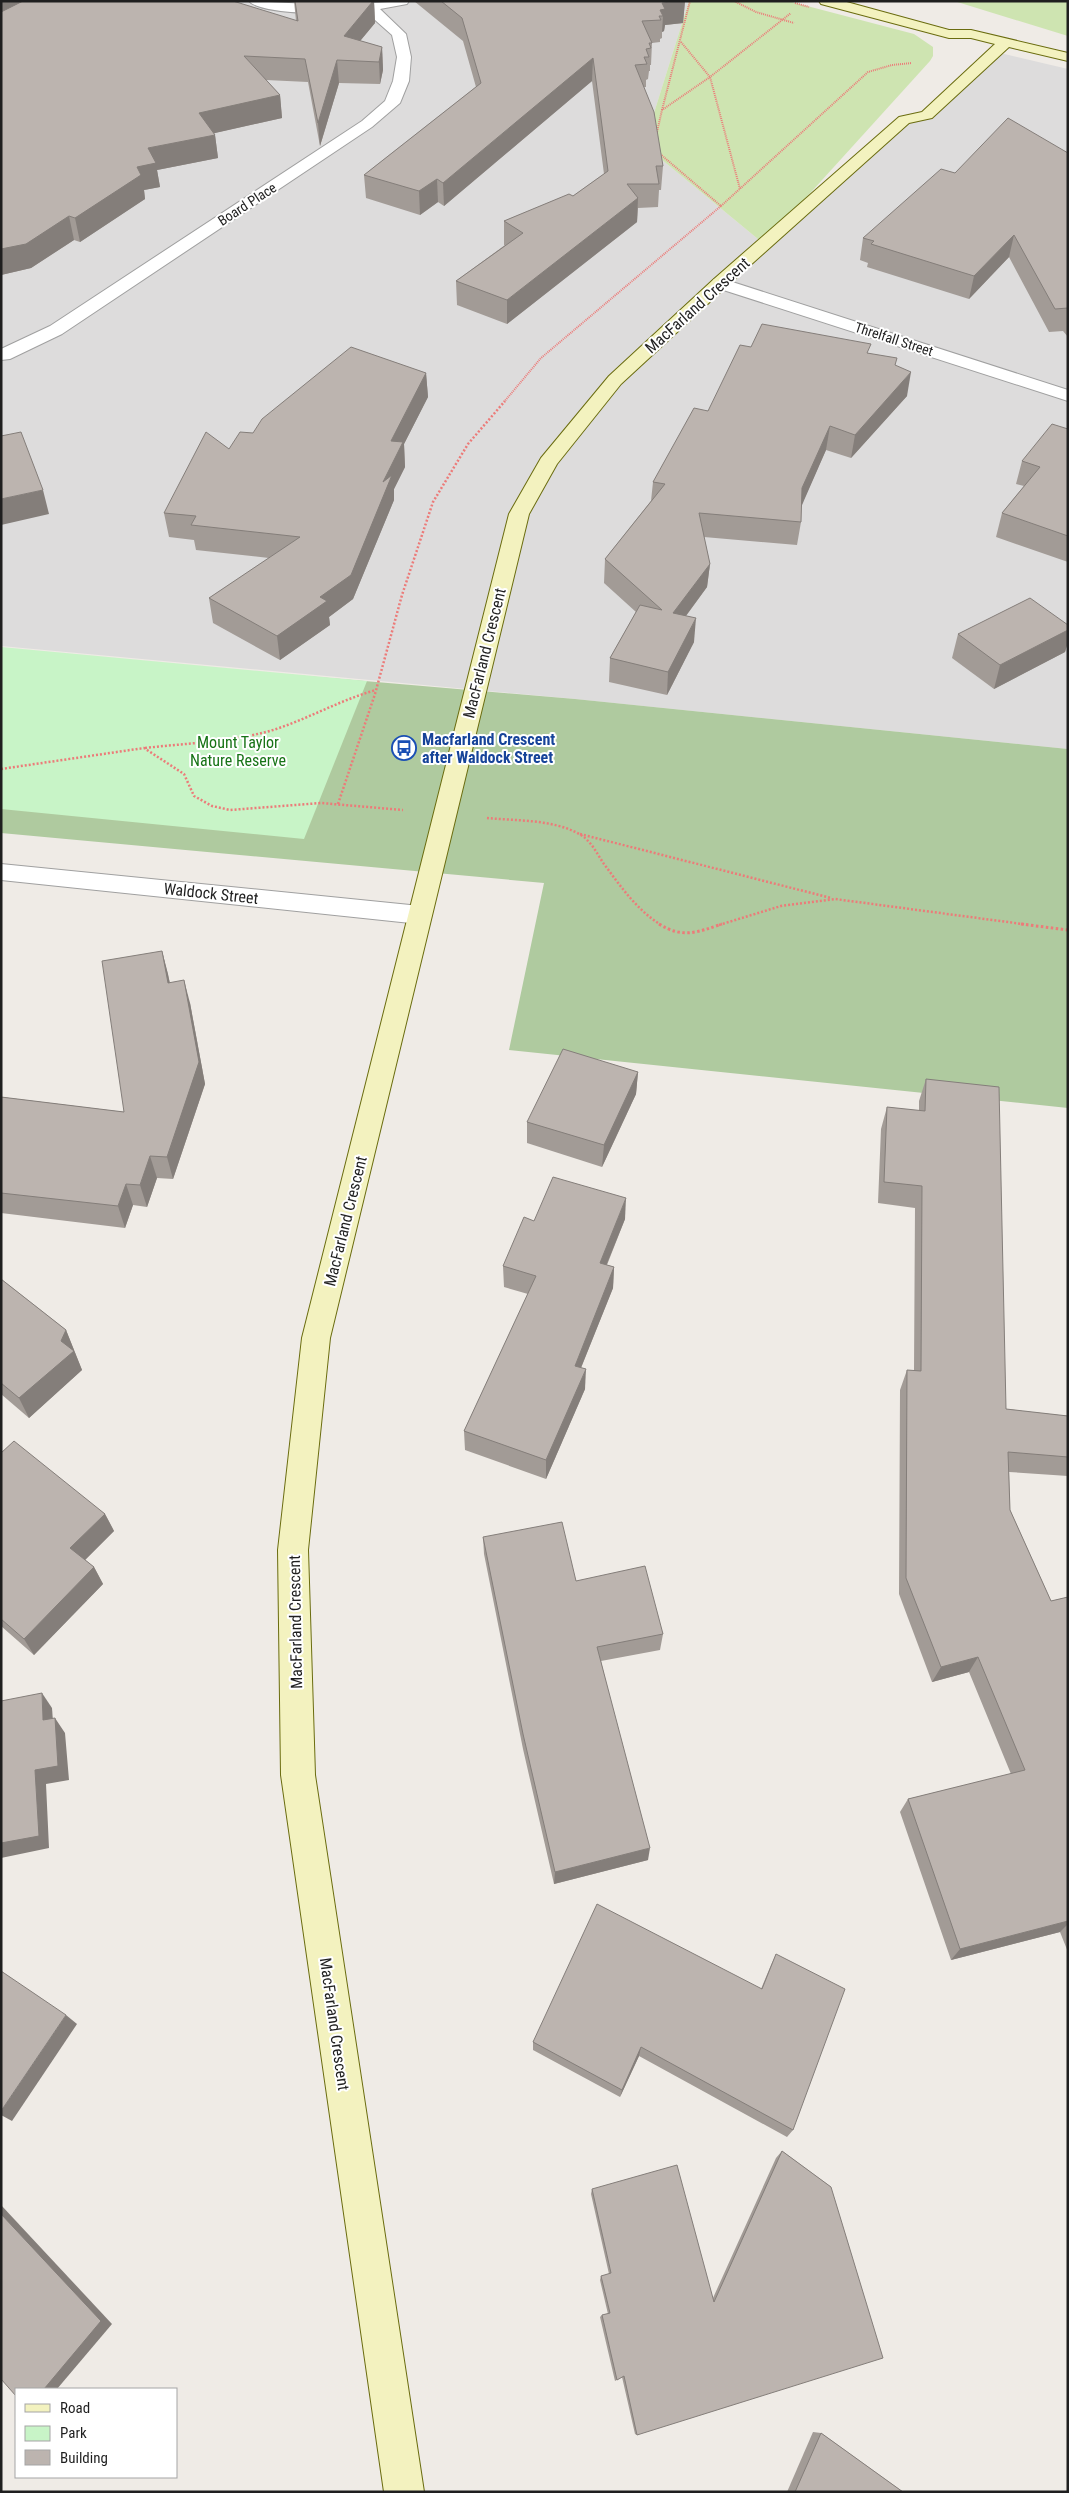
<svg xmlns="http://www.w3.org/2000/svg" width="1069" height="2493" viewBox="0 0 1069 2493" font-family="'Roboto Condensed',sans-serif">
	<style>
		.residential { fill: #dddcdc }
		.grass { fill: #cee4b1 }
		.forest { fill: #afca9f }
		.park { fill: #c8f4c7 }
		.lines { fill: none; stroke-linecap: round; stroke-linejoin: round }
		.street-casing { stroke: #a0a0a0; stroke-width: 2 }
		.secondary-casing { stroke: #6a6c0f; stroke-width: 2 }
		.path-far2 { stroke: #ec7b79; stroke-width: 2; stroke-dasharray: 1 1; stroke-linecap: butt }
		.path-far1 { stroke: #ec7b79; stroke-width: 2.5; stroke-dasharray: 2 2; stroke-linecap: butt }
		.path { stroke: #ec7b79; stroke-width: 3; stroke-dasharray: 2.5 2.5; stroke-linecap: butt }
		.street { fill: #fff; fill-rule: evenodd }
		.secondary { fill: #f3f2bf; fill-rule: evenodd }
		.path-bridge { stroke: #ec7b79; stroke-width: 2; stroke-dasharray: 1 1; stroke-linecap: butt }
		.wall { fill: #a29b96 }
		.shaded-wall { fill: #847e7a }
		.building { fill: #bcb4af; stroke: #847e7a }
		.labels { text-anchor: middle; stroke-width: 4; stroke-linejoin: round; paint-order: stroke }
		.far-street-label { font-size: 14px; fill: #1f1f1f; stroke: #fff }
		.street-label { font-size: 16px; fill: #1f1f1f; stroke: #fff }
		.transit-label { font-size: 16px; font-weight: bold; fill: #164399; stroke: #fff; text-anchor: start }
		.park-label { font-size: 16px; fill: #177316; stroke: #fff }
	</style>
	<rect width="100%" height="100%" fill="#efebe6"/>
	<path class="residential" d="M73,1H689L644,145L764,244L904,120L927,115L996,52L1068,69V749L575,699L1,646V31Z"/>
	<g class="grass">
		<path d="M689,1H788L914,34L933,47V56L930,61L764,244L644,145Z"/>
		<path d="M954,1H1068V36Z"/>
	</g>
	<path class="forest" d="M1,650L575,699L1068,749V1108L509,1050L544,883L1,833Z"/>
	<path class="park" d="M1,647L367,681L304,839L1,809Z"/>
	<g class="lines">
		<defs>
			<g id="street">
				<path d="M249,1L329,5L409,1L407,4L380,9L406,34L411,57L409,81L400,103L372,127L62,334L10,359L1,360V349L50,326L362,121L385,101L393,81L397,57L392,35L366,12C345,14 262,16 249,1Z"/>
				<path d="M720,278L1068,390V401L714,287L711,283L714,279Z"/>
				<path d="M1,864L420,906L428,909L432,915L428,921L420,924L1,880Z"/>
			</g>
			<path id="secondary" d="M819,1H843L949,30H971L1068,53V61L1009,47L932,118L909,123L726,287L621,384L557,464L529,514L330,1338L308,1550L315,1775L424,2492H384L281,1775L278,1550L302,1338L509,514L541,458L609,376L714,279L899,117L922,112L995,44L971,38H949L821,4Z"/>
		</defs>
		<use href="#street" class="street-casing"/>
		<use href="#secondary" class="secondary-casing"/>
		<g class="path-far2">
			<path d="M734,1L756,12L794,23"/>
			<path d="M681,42L710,77L740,189"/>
			<path d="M662,110L690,1"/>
			<path d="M657,132L662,110L710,77L791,13"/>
			<path d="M721,206L868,72L892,65L912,63"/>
			<path d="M504,402L541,358L721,206L659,153"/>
		</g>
		<g class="path-far1">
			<path d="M145,748C188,743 232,742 273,730C308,719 340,700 376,690"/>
			<path d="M1,769L144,748L184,774L194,796L212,806L230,810L321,803L403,810"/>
			<path d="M338,804L375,694L402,595L433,502L468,444L505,401"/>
			<path d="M487,818C517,821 554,819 581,835C592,842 597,854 604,864C621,887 637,910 661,925"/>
			<path d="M580,834L831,898"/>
			<path d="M719,925L781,906L835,899L1030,925"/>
		</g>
		<g class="path">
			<path d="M659,924C683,939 698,932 722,924"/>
			<path d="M1021,924L1068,930"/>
		</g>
		<use href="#street" class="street"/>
		<use href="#secondary" class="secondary"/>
		<path class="path-bridge" d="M795,3L809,7"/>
	</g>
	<g class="wall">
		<path d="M1,1L296,21L294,1H293H374L375,23L360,41L382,47L383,70L380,84L339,83L320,146L308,82L266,80L280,95L282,118L214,133L215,135L218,158L157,170L160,187L144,190L145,199L80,242L74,240L31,268L1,275Z"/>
		<path d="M414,1H685L683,23L665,25L664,31L662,32V38L660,39V42L652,43L651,65H650V71H649L648,79L646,80V87H644L663,166L661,190H659L658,207L638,208L637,222L507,324L457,305L456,281L505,245H504V221L573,196L604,174L592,81L444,206L438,202L420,215L366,198L364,175L476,87L463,41Z"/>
		<path d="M1068,153V337L1063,331L1049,332L1009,257L969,299L867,267L868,263L860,260L863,238L955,173Z"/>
		<path d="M751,347L869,353L896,366L907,396L851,458L826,450L801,506V522L797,545L704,537L710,564L707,587L686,616L694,642L667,695L609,682L610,658L636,612L604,583L605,559L651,501L653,482L708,411Z"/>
		<path d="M426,373L428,397L404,444L405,467L394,489V500L353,599L329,617L330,625L280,660L213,623L209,598L269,558L196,550L194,540L169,537L164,513L229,449Z"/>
		<path d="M1068,429V562L996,537L1002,513L1024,486L1016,484L1022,461Z"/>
		<path d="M1068,625V642L1065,652L994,689L952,658L958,634Z"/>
		<path d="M162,951L170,983L190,1003L205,1084L173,1179L157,1178L147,1207L133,1205L125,1228L1,1213V1097L124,1112Z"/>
		<path d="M638,1072L636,1094L602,1167L527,1143V1122Z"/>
		<path d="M926,1079L1006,1409L1068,1416V1476L1009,1472L1010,1510L1051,1601L1068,1597V1952L1060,1932L951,1960L900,1812L908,1799L1011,1774L969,1672L932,1682L899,1594L900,1390L907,1370L914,1371L915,1208L878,1203L881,1129L887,1107L919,1111V1101Z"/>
		<path d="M625,1219L607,1265L614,1267L613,1288L581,1368L585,1389L546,1479L465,1450L464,1431L528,1294L504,1287L503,1266L534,1221Z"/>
		<path d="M1,1279L66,1330L82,1370L29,1418L1,1394Z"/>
		<path d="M1,1453L105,1514L114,1531L85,1560L94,1567L103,1584L34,1655L1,1626Z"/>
		<path d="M483,1537L576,1581L663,1634L660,1650L601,1661L648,1860L554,1884L523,1749L484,1554Z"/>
		<path d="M776,1954L793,2130L787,2137L639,2056L620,2097L533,2050V2042L761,1989L771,1965Z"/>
		<path d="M782,2151L831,2187L637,2435L635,2434L622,2377L615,2381L600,2317L602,2315L608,2314L600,2280L601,2276L609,2274L591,2194L592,2189L713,2298L776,2158Z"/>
		<path d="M813,2432L821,2433L903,2492H787Z"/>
	</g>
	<g class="shaded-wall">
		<path d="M1,1H47L1,23Z"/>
		<path d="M373,1H374L375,23L346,58L344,36Z"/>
		<path d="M680,1H685L683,23L665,25L664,31L662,32L663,16L660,10L662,3Z"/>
		<path d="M382,47L383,70L380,84L379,62Z"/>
		<path d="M593,58L592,81L444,206L443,183Z"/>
		<path d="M337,60L339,83L320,146L318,123Z"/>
		<path d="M280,95L282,118L202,136L199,113Z"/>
		<path d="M215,135L218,158L157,170L160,187L144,190L145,199L80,242L75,218L137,167L148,148Z"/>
		<path d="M437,179L438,202L420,215L419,191Z"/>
		<path d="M638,198L637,222L507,324V300Z"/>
		<path d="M69,216L74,240L31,268L1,275V249Z"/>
		<path d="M1014,235L1009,257L969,299L974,276Z"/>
		<path d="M911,372L907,396L851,458L855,435Z"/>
		<path d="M426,373L428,397L404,444L405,467L394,489V500L353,599L329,617L330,625L280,660L277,636L383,482L391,441Z"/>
		<path d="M830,426L826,450L799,512L802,488Z"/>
		<path d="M43,490L49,514L1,525V499Z"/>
		<path d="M710,564L707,587L671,636L673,613Z"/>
		<path d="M696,618L694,642L667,695L668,672Z"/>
		<path d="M1068,630V642L1065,652L994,689L1000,665Z"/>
		<path d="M162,951L168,974L174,1006L168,983Z"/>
		<path d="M184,980L190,1003L205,1084L173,1179L167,1157Z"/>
		<path d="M638,1072L636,1094L602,1167L604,1145Z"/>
		<path d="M150,1156L157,1178L147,1207L140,1185Z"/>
		<path d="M126,1184L133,1205L125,1228L118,1206Z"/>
		<path d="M626,1198L625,1219L599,1283L600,1263Z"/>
		<path d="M614,1267L613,1288L574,1385L575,1366Z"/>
		<path d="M66,1330L82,1370L29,1418L19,1398L61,1341Z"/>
		<path d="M586,1369L585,1389L546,1479V1460Z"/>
		<path d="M105,1514L114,1531L80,1565L70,1548Z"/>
		<path d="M94,1567L103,1584L34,1655L24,1639Z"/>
		<path d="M978,1657L969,1672L932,1682L941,1667Z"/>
		<path d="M42,1693L52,1708L54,1735L43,1720Z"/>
		<path d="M55,1718L65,1733L69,1780L46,1784L49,1848L1,1858V1843L35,1770Z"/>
		<path d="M650,1848L648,1860L554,1884L555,1872Z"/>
		<path d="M1068,1921V1924L1060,1932L951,1960L960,1949Z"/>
		<path d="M66,2015L77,2024L12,2121L1,2115V2111Z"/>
		<path d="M641,2047L639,2056L620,2097L622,2090Z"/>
		<path d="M1,2205L112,2324L57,2389H44L1,2214Z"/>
	</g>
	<g class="building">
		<path d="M23,1H233L298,21L295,1H373L344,36L382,47L379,62L337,60L318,123L305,59L244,56L280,95L199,113L215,135L148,148L156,163L137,167L141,175L75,218L69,216L26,244L1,249V12Z"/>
		<path d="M441,1H680L662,3L665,9L660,10L663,16H659L661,20L642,21L652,43H649L651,48L646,49L649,57H644L647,64L635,65L654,112L663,166H656L659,184H627L638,198L507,300L456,281L523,233L504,221L569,194L573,196L608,171L593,58L443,183L437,179L419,191L364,175L481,83L462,18Z"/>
		<path d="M1008,118L1068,153V308L1055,309L1014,235L974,276L871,244L874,241L863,238L941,169L955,173Z"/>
		<path d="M762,324L871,344L867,353L897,358L895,365L911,372L855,435L830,426L802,488L801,522L699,513L710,564L673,613L696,618L668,672L610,658L640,605L662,610L605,559L665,484L653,482L694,408L708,411L740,345L751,347Z"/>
		<path d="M351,347L426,373L391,441L403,442L383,482L392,475L351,575L320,597L327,601L277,636L209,598L300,537L191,525L196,516L164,513L206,432L229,449L240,432L253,433L262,419Z"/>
		<path d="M1052,424L1068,429V536L1002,513L1040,467L1022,461Z"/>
		<path d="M21,432L43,490L1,499V436Z"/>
		<path d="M1030,598L1068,625V630L1000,665L958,634Z"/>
		<path d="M162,951L168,983L184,980L199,1062L167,1157L150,1156L140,1185L126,1184L118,1206L1,1193V1097L124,1112L102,961Z"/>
		<path d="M563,1049L638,1072L604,1145L527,1122Z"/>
		<path d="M926,1079L999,1087L1006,1409L1068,1416V1457L1008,1452L1010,1510L1051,1601L1068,1597V1921L960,1949L908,1799L1025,1770L978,1657L941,1667L906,1578L907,1370L921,1371L922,1186L884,1182L887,1107L925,1111Z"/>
		<path d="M553,1177L626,1198L600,1263L614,1267L575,1366L586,1369L546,1460L464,1431L536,1276L503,1266L524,1217L534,1221Z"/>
		<path d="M1,1279L66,1330L61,1341L74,1351L19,1398L1,1383Z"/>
		<path d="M14,1441L105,1514L70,1548L94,1567L24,1639L1,1619V1453Z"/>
		<path d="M562,1522L576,1581L645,1566L663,1634L597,1647L650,1848L555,1872L523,1734L483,1537Z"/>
		<path d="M42,1693L43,1720L55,1718L58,1766L35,1770L39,1836L1,1843V1701Z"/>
		<path d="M597,1904L762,1989L776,1954L845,1989L793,2130L641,2047L622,2090L533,2042Z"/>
		<path d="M1,1971L66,2015L1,2111Z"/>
		<path d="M782,2151L831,2187L883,2358L637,2435L624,2376L617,2380L602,2315L610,2313L601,2276L611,2273L592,2189L677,2165L714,2302Z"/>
		<path d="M1,2214L101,2321L44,2389H16V2396L1,2379Z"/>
		<path d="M821,2433L903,2492H795Z"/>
	</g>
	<defs>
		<symbol id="bus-ring" viewBox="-11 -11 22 22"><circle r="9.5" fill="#fff" stroke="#1a4fb4" stroke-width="1.5"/><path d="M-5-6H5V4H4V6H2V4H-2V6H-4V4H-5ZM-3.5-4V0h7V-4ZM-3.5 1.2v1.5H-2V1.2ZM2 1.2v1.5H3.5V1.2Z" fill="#1a4fb4"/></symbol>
	</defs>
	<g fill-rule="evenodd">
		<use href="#bus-ring" x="390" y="734" width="28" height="28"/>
	</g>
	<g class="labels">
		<g class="far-street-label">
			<text transform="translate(247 204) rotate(-33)" y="5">Board Place</text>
			<text transform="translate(894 339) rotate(18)" y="5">Threlfall Street</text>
		</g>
		<g class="street-label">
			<text transform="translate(697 305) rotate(-42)" y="6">MacFarland Crescent</text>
			<text transform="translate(484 653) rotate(-76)" y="6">MacFarland Crescent</text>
			<text transform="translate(211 893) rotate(6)" y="6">Waldock Street</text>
			<text transform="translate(345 1221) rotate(-76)" y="6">MacFarland Crescent</text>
			<text transform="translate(295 1622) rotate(-91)" y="6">MacFarland Crescent</text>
			<text transform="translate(335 2024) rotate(82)" y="6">MacFarland Crescent</text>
		</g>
		<g class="transit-label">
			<text x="422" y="745">Macfarland Crescent<tspan x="422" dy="18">after Waldock Street</tspan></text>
		</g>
		<g class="park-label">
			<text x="238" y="748">Mount Taylor<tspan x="238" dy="18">Nature Reserve</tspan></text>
		</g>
	</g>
	<rect width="1069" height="2493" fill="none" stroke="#1f1f1f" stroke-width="5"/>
	<rect x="15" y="2388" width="162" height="90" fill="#ffffff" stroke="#a5a5a5"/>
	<rect x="25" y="2404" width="25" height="8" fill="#f3f2bf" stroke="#a5a5a5"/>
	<text x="60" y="2413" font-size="15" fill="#1f1f1f">Road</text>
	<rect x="25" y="2426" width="25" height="15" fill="#c8f4c7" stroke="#a5a5a5"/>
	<text x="60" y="2438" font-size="15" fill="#1f1f1f">Park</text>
	<rect x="25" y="2450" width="25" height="15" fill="#bcb4af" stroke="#a5a5a5"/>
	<text x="60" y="2463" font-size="15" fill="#1f1f1f">Building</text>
</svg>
